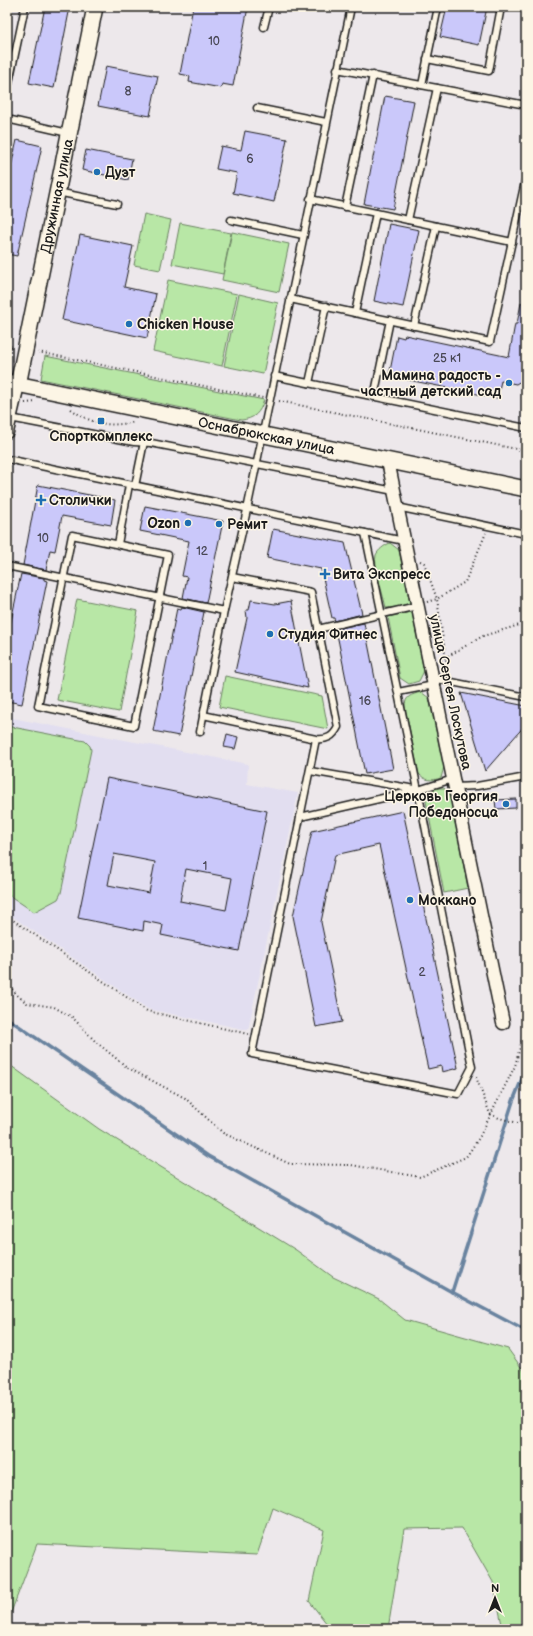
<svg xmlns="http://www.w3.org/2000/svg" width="533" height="1636" viewBox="0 0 533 1636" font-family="'Balsamiq Sans',sans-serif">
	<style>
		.built { fill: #e2def0 }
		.green { fill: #b8e7a6; stroke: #6a8261 }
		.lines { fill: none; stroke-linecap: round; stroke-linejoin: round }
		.stream { stroke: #69839f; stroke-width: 3.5 }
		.building { fill: #cac8fa; stroke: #1c1c1c; fill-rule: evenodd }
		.service-casing { stroke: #1c1c1c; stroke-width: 9 }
		.minor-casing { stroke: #1c1c1c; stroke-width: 15 }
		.tertiary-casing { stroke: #1c1c1c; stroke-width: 18 }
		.path { stroke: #1c1c1c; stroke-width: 2; stroke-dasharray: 1 3; stroke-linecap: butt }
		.service { stroke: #fcf5e5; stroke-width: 6 }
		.minor { stroke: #fcf5e5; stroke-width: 12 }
		.tertiary { stroke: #fcf5e5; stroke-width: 15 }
		.poi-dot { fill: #1f6fb2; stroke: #fcf5e5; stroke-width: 1.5 }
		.labels { text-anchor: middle; stroke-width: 3; stroke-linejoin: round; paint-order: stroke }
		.number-label { font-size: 12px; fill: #484754 }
		.poi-label { font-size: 14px; font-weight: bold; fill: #1c1c1c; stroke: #fcf5e5; text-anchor: start }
		.street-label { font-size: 14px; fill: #1c1c1c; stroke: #fcf5e5 }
	</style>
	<rect width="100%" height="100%" fill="#ede8eb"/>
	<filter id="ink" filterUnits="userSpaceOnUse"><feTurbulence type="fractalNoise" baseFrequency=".025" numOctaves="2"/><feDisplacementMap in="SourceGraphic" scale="8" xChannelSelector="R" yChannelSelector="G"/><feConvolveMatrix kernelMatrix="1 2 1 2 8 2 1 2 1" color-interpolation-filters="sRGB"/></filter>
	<g filter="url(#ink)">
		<path class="built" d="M7,717L248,764L247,784L298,793L248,1030L148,1009L7,913Z"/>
		<g class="green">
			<path d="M144,214L171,220L160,270L134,265Z"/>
			<path d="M180,223L231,233L223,274L172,264Z"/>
			<path d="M232,232L289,244L279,292L222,280Z"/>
			<path d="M168,280L237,294L222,366L153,351Z"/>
			<path d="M239,294L278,303L263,374L224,366Z"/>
			<path d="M45,356L264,400C260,413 254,419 241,420L41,379Z"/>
			<path d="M390,543L399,550L410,603L397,607L386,608C384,597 373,565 376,555C378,550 385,545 390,543Z"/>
			<path d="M77,599L138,611L119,712L57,700Z"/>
			<path d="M412,612L424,671L419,681L409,684L400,678L388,617Z"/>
			<path d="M225,676L322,696L328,729L219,707Z"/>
			<path d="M421,692L429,698L444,767L441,778C431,781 426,781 419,774L405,707C405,696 411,695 421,692Z"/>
			<path d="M7,726L85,741L90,746L91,750L61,893L58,899L34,912L7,894Z"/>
			<path d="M435,788H444L450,795L468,888L444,893L425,796Z"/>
			<path d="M7,1063L99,1129L296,1250L333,1277L379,1299L405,1320L508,1349L526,1374V1629H503L493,1582L462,1528L404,1529L388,1629H331L309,1601L324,1530L273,1508L257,1555L37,1544L7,1623Z"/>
		</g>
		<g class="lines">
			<g class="stream">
				<path d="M7,1018L208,1156L452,1292L526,1331"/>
				<path d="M452,1292L513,1101L526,1069"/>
			</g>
		</g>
		<g class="building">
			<path d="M45,7H70L54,88L29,83Z"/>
			<path d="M193,7H248L233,86L222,84L221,88L189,82L190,76L180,74Z"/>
			<path d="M447,7H487L479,45L440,37Z"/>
			<path d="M106,66L158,76L150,116L98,106Z"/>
			<path d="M385,96L414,101L393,209L364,204Z"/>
			<path d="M245,131L287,139L274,202L233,193L237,173L216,169L221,146L241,150Z"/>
			<path d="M17,140L42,146L17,256L7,254V184Z"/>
			<path d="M86,150L132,159L128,180L82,170Z"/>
			<path d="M389,224L419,230L403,307L374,301Z"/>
			<path d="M80,235L133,246L124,287L156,294L147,338L62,320Z"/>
			<path d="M521,303H526V378L516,384L501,381L497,398L389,376L397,336L404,338L405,335L509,357L515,324H517Z"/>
			<path d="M38,485L115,500L111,525L62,516L55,551L50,550L46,570L23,565Z"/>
			<path d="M145,506L223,521L206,603L183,598L187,577L182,576L189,541L140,531Z"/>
			<path d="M273,529L345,543L362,614L335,621L334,618H332L321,569L267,558Z"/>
			<path d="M21,574L44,578V580L47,581L22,704L7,701V640Z"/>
			<path d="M251,600L275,604L291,601L308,688L235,672L247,618L246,610H249Z"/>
			<path d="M182,607L204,612L179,736L153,731L177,608L181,609Z"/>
			<path d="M364,623L393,769L365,774L336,629Z"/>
			<path d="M461,693L526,706V724L485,771Z"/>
			<path d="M227,734L238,737L235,749L224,747Z"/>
			<path d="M107,778L267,811L239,951L161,935L163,925L144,921L143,931L78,918ZM114,854L155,862L149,893L108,885ZM186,869L232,878L226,910L180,901Z"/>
			<path d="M516,799V808L496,809L495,800Z"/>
			<path d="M403,811L458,1068L442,1072L441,1066L428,1069L379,845L335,855L321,922L342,1022L316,1027L293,916L312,831Z"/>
		</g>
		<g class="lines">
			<defs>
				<g id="service">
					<path d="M264,27L269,7"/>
					<path d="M427,59L489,71L501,7"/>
					<path d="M337,69L526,105"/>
					<path d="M422,85L438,7"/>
					<path d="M7,92L25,7"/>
					<path d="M257,108L326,122"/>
					<path d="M7,119L68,133"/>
					<path d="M57,192L117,204"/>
					<path d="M345,207L373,75"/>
					<path d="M376,213L408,220L437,88"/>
					<path d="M231,220L303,235"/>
					<path d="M408,220L512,242"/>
					<path d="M290,299L355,313L376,213L310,199"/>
					<path d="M355,313L490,342L526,177"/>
					<path d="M414,326L436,226"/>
					<path d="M274,376L526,428"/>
					<path d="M309,383L326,306"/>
					<path d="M374,397L390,320"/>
					<path d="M10,418L134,442L151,443L394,491"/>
					<path d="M7,459L404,541"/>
					<path d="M135,486L144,442"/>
					<path d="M397,507L526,534"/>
					<path d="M72,535L168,555L134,726L38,706Z"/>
					<path d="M118,544L129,485"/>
					<path d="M7,566L224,611"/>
					<path d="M318,629L417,606"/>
					<path d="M432,678L526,697"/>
					<path d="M398,692L434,685"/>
					<path d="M203,715L316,739C327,740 333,737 338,727L311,592L232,577"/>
					<path d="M200,732L224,611L247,510L351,7"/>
					<path d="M316,739L252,1054L458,1094L472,1067L418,790L365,533"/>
					<path d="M310,771L415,789"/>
					<path d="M455,787L477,786L526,777"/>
					<path d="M300,817L418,790L453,779"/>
				</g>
				<g id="minor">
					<path d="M7,432L18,385"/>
					<path d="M388,461L503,1023"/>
				</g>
				<g id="tertiary">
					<path id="s1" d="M7,382L526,489"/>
					<path id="s2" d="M18,385L95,7"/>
				</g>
			</defs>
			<use href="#service" class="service-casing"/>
			<use href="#minor" class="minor-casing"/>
			<use href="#tertiary" class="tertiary-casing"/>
			<g class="path">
				<path d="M7,346L14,347"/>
				<path d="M38,352L263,398"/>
				<path d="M279,401L526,451"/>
				<path d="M25,403L36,402"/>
				<path d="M71,409C93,425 109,427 135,422"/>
				<path d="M420,561L424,563L437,599L448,673"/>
				<path d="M427,602L437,599L465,582L486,533"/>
				<path d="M441,660L483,636L526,623"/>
				<path d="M7,916L147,1011L248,1034"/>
				<path d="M526,956V959"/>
				<path d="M7,983L18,996L27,1003L54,1007L72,1017L96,1042L128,1068L185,1098L223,1133L290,1164L351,1165L420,1177L466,1157L479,1138L515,1066L526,1025"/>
				<path d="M476,1077L490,1114L499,1118L526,1125"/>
			</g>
			<use href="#service" class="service"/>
			<use href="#minor" class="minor"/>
			<use href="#tertiary" class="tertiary"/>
		</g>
	</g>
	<g class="poi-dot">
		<circle cx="97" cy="172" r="4"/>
		<circle cx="129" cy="324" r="4"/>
		<circle cx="509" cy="383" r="4"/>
		<rect x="97" y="417" width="8" height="8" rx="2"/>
		<path d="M39 494h4v4h4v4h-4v4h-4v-4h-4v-4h4z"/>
		<circle cx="188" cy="523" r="4"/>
		<circle cx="219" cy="524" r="4"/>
		<path d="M323 568h4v4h4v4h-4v4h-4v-4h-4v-4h4z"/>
		<circle cx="270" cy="634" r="4"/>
		<circle cx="506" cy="804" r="4"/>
		<circle cx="410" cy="900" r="4"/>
	</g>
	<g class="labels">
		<g class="number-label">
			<text x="214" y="45">10</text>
			<text x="128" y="95">8</text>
			<text x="250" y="163">6</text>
			<text x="447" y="362">25 к1</text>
			<text x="43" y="542">10</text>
			<text x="202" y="555">12</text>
			<text x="365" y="705">16</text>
			<text x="205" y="870">1</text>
			<text x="422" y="976">2</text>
		</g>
		<g class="poi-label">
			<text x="105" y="177">Дуэт</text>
			<text x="137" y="329">Chicken House</text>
			<text x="501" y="380" text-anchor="end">Мамина радость -<tspan x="501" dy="16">частный детский сад</tspan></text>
			<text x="101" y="441" text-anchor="middle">Спорткомплекс</text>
			<text x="49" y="505">Столички</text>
			<text x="180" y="528" text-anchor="end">Ozon</text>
			<text x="227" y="529">Ремит</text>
			<text x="333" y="579">Вита Экспресс</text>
			<text x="278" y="639">Студия Фитнес</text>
			<text x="498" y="801" text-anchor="end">Церковь Георгия<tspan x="498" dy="16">Победоносца</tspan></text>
			<text x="418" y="905">Моккано</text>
		</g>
		<g class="street-label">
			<text dy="5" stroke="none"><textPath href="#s2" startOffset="193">Дружинная улица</textPath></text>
			<text dy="5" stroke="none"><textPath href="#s1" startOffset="265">Оснабрюкская улица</textPath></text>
			<text transform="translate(451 692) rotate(78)" y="5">улица Сергея Лоскутова</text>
		</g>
	</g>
	<rect width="533" height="1636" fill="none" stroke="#fcf5e5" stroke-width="24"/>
	<rect x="12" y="12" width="509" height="1612" fill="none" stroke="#1c1c1c" stroke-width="1.5" filter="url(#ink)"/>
	<g transform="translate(495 1598)" stroke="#fcf5e5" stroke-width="3" paint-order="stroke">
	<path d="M0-3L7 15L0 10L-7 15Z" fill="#1c1c1c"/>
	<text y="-6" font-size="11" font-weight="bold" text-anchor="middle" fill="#1c1c1c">N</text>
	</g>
</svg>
